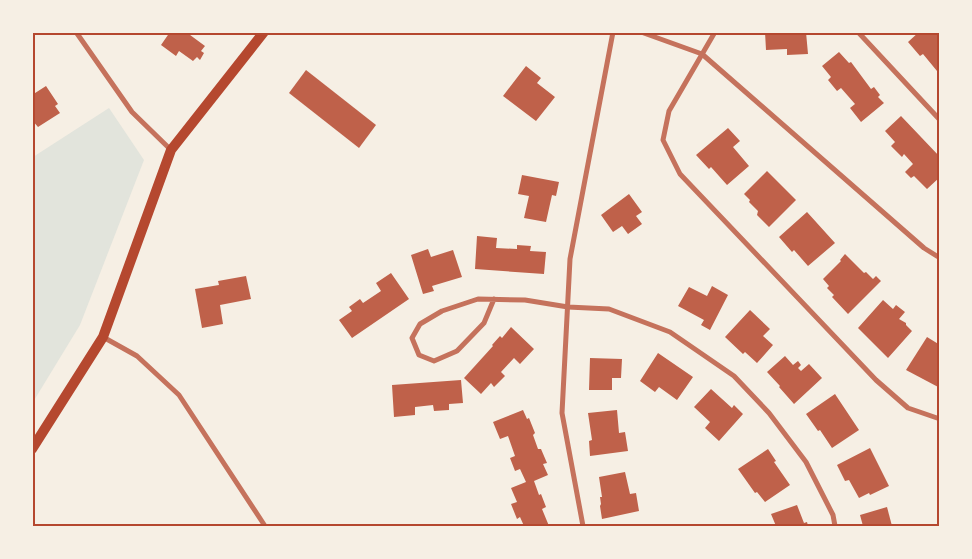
<svg xmlns="http://www.w3.org/2000/svg" width="972" height="559" viewBox="0 0 972 559" font-family="Commissioner,sans-serif">
	<style>
		.green { fill: #e2e4dc }
		.building { fill: #bf614a }
		.lines { fill: none; stroke-linecap: round; stroke-linejoin: round }
		.minor { stroke: #c5725c; stroke-width: 5 }
		.secondary { stroke: #b5482f; stroke-width: 10 }
		.neatline { fill: none; stroke: #b5482f; stroke-width: 2 }
	</style>
	<rect width="100%" height="100%" fill="#f6efe4"/>
	<path class="green" d="M109,108L144,160L80,325L33,402V157Z"/>
	<g class="building">
		<path d="M170,32H186L205,46L201,51L204,53L200,60L197,57L193,61L179,51L176,56L161,45Z"/>
		<path d="M765,32H806L808,54L787,55V49L766,50Z"/>
		<path d="M919,32H940V69L937,71L923,54L920,56L908,42Z"/>
		<path d="M839,52L849,63L851,62L871,89L874,87L880,95L878,97L884,103L861,122L850,108L855,104L841,88L837,91L828,80L831,77L822,66Z"/>
		<path d="M526,66L541,78L537,83L555,97L536,121L503,96Z"/>
		<path d="M306,70L376,125L359,148L289,93Z"/>
		<path d="M46,86L58,104L55,106L60,113L38,127L32,120V95Z"/>
		<path d="M901,116L940,157V177L927,189L914,176L911,178L905,172L913,164L904,154L902,157L891,146L895,142L885,131Z"/>
		<path d="M728,128L740,141L733,147L749,166L727,185L711,167L709,169L696,155Z"/>
		<path d="M767,171L796,200L769,227L757,215L758,211L749,202L750,200L744,194Z"/>
		<path d="M522,175L559,182L556,196L552,195L546,222L524,218L529,196L518,194Z"/>
		<path d="M629,194L642,212L636,216L642,224L628,234L622,226L613,232L601,215Z"/>
		<path d="M807,212L835,243L808,266L794,250L792,252L779,237Z"/>
		<path d="M477,236L497,238L496,248L517,249V245L531,246L530,251L546,252L544,274L475,269Z"/>
		<path d="M428,249L431,257L453,250L462,277L432,286L434,291L423,294L411,255Z"/>
		<path d="M845,254L864,273L866,272L873,279L876,276L881,281L848,314L832,297L834,295L827,288L829,286L823,279L841,261L840,260Z"/>
		<path d="M391,273L409,299L352,338L339,320L352,311L349,307L360,299L363,303L381,291L376,283Z"/>
		<path d="M246,276L251,299L220,305L223,324L202,328L195,289L219,285L218,281Z"/>
		<path d="M712,286L728,295L710,330L701,325L704,320L678,306L689,287L707,296Z"/>
		<path d="M883,300L893,309L896,305L905,312L899,319L906,323V325L912,331L888,358L858,328Z"/>
		<path d="M750,310L770,329L763,336L773,345L757,363L745,352L743,354L725,337Z"/>
		<path d="M511,327L534,349L520,364L514,358L501,372L505,376L494,387L491,383L481,394L464,378L493,346L492,345L500,336L502,338Z"/>
		<path d="M927,337L940,345V388L906,370Z"/>
		<path d="M658,353L693,377L677,400L659,387L655,392L640,381Z"/>
		<path d="M785,356L793,365L798,361L801,365L798,368L801,371L809,364L822,378L794,404L779,387L780,386L767,372Z"/>
		<path d="M590,358L622,359L621,378H612V390H589Z"/>
		<path d="M461,380L463,403L449,404V410L434,411L433,405L415,407V415L394,417L392,385Z"/>
		<path d="M711,389L732,408L734,405L743,414L719,441L705,428L710,422L694,407Z"/>
		<path d="M835,394L859,430L832,448L820,430L818,431L806,414Z"/>
		<path d="M523,410L527,419L529,418L535,433L533,435L538,449H541L547,463L543,464L548,475L534,481L539,495L541,494L546,507L542,509L549,526H524L520,517L517,519L511,504L517,502L511,488L526,482L520,469L515,471L510,458L515,456L508,436L500,439L493,422Z"/>
		<path d="M617,410L619,433L625,432L628,451L590,456L589,441L592,440L588,413Z"/>
		<path d="M870,448L889,486L870,495L869,493L859,498L849,480L845,481L837,465Z"/>
		<path d="M768,449L776,461L774,462L790,485L765,502L757,492L755,493L738,469Z"/>
		<path d="M625,472L630,494L636,493L639,511L602,519L600,506L601,504L600,497H602L599,477Z"/>
		<path d="M797,505L804,523L807,522L808,526H776L771,514Z"/>
		<path d="M887,507L892,526H863L860,515Z"/>
	</g>
	<g class="lines">
		<g class="minor">
			<path d="M76,32L132,112L171,150"/>
			<path d="M641,32L702,54L924,248L940,258"/>
			<path d="M715,32L669,111L663,140L680,174L876,380L908,408L940,419"/>
			<path d="M858,32L940,120"/>
			<path d="M494,299L484,323L457,351L434,361L419,355L412,338L420,324L442,311L478,299L525,300L568,307L609,309L670,332L734,376L769,413L806,462L833,515L835,526"/>
			<path d="M103,337L137,356L179,395L265,526"/>
			<path d="M583,526L562,413L570,259L613,32"/>
		</g>
		<path class="secondary" d="M32,449L103,337L171,150L264,32"/>
	</g>
	<rect width="972" height="559" fill="none" stroke="#f6efe4" stroke-width="68"/>
	<rect x="34" y="34" width="904" height="491" class="neatline"/>
</svg>
